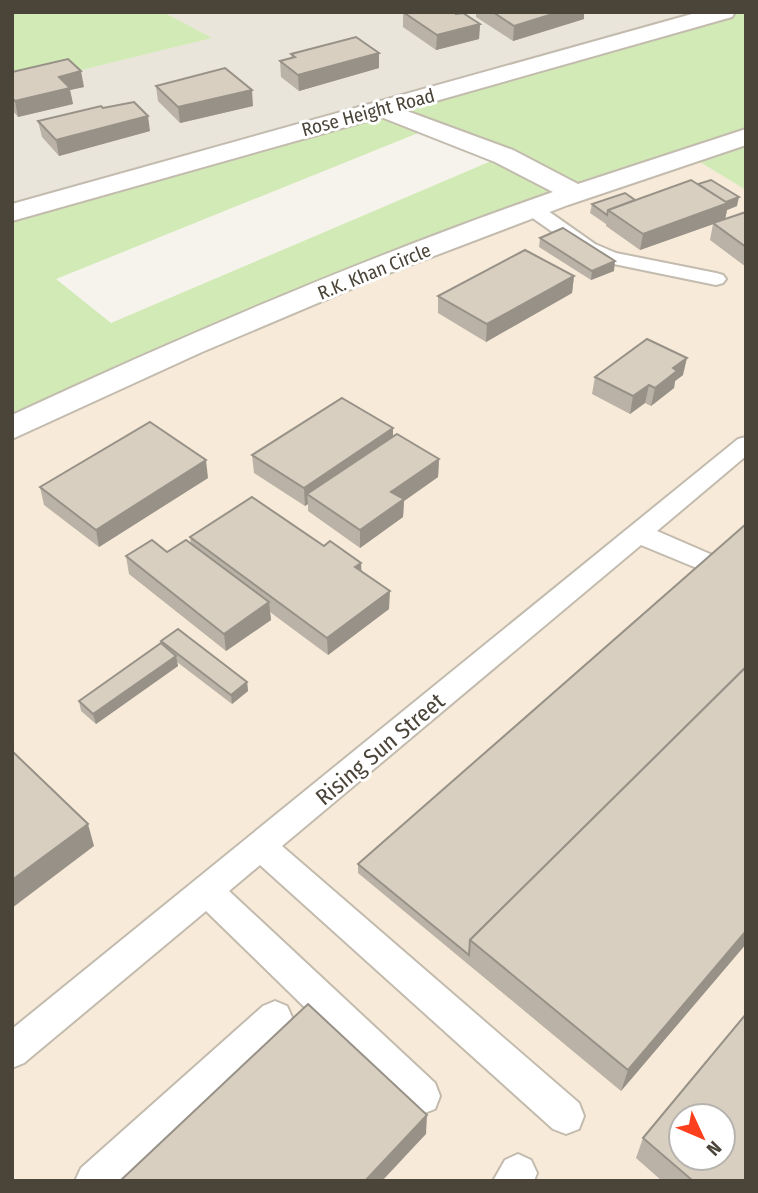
<svg xmlns="http://www.w3.org/2000/svg" width="758" height="1193" viewBox="0 0 758 1193" font-family="'Fira Sans Condensed',sans-serif">
	<style>
		.residential { fill: #eae5da }
		.commercial { fill: #f7ead8; fill-rule: evenodd }
		.green { fill: #d2eab5; fill-rule: evenodd }
		.lines { fill: none; stroke-linecap: round; stroke-linejoin: round }
		.lane-casing { stroke: #c2bbae; stroke-width: 4 }
		.street-casing { stroke: #c2bbae; stroke-width: 4 }
		.lane { fill: #fff; fill-rule: evenodd }
		.street { fill: #fff; fill-rule: evenodd }
		.wall { fill: #bab2a6 }
		.shaded-wall { fill: #979187 }
		.building { fill: #d8cfc1; stroke: #979187; stroke-width: 2; fill-rule: evenodd }
		.labels { text-anchor: middle; stroke-width: 6; stroke-linejoin: round; paint-order: stroke }
		.far-street-label { font-size: 19px; fill: #4b4439; stroke: #fff }
		.street-label { font-size: 23px; fill: #4b4439; stroke: #fff }
	</style>
	<rect width="100%" height="100%" fill="#f6f3ec"/>
	<path class="residential" d="M163,12H723L12,212V87L211,38Z"/>
	<path class="commercial" d="M690,156L746,190V1181H12V431L204,343ZM681,1116H723V1158H681Z"/>
	<g class="green">
		<path d="M12,12H163L212,38L12,87Z"/>
		<path d="M723,12H746V190L690,156L532,212L12,431V212ZM428,129L503,156L111,323L56,279Z"/>
	</g>
	<g class="lines">
		<defs>
			<g id="lane">
				<path d="M534,204L541,206L595,244L616,253L716,273L723,275L726,279L723,283L716,285L604,262L581,252L527,214L525,210Z"/>
				<path d="M746,437V456L657,531L717,557L746,561V579L704,571L641,545L282,846L579,1103L584,1116L579,1129L566,1134L553,1129L260,865L229,891L435,1083L440,1096L435,1109L422,1114L409,1109L206,911L24,1063L12,1068V1029L738,439Z"/>
				<path d="M275,1001L287,1006L292,1017L287,1028L122,1181H75L81,1168L263,1006Z"/>
				<path d="M518,1154L531,1160L537,1173L534,1181H493L505,1160Z"/>
			</g>
			<path id="street" d="M699,12H735L732,17L404,110L513,150L578,184L746,129V145L568,205L384,275L202,352L12,439V415C189,333 369,256 553,192L495,162L381,117L12,221V204Z"/>
		</defs>
		<use href="#lane" class="lane-casing"/>
		<use href="#street" class="street-casing"/>
		<use href="#lane" class="lane"/>
		<use href="#street" class="street"/>
	</g>
	<g class="wall">
		<path d="M403,12L456,14L480,24L479,39L436,50L403,27Z"/>
		<path d="M476,12H584V19L513,41L476,17Z"/>
		<path d="M291,54L379,68L299,91L281,77L280,61L292,58Z"/>
		<path d="M12,72L84,87L70,90L73,104L18,117L12,110Z"/>
		<path d="M156,86L253,106L180,123L158,101Z"/>
		<path d="M103,108L150,131L59,156L42,137L38,121Z"/>
		<path d="M635,200L737,206L727,210L725,219L746,212V267L710,240L713,224L640,250L606,226V224L590,213L592,204Z"/>
		<path d="M540,238L614,271L591,280L539,247Z"/>
		<path d="M574,276L572,293L486,342L438,313V296Z"/>
		<path d="M683,375L675,381L674,388L651,406L645,403L630,414L592,394L595,377Z"/>
		<path d="M393,437L439,459L438,477L404,501L403,517L360,548L308,511V504L305,506L254,473L252,455Z"/>
		<path d="M208,478L99,547L44,505L40,487Z"/>
		<path d="M190,537L361,572L389,609L328,655L270,612L271,620L226,651L129,574L126,556L167,552L191,544Z"/>
		<path d="M161,641L247,682L248,691L232,704L177,662L178,666L96,724L81,711L79,701L162,644Z"/>
		<path d="M358,864L746,944L621,1091L358,873Z"/>
		<path d="M643,1138L746,1181H662L636,1158Z"/>
	</g>
	<g class="shaded-wall">
		<path d="M559,12H584V19L513,41L514,26Z"/>
		<path d="M480,24L479,39L436,50L437,35Z"/>
		<path d="M379,53V68L299,91L298,75Z"/>
		<path d="M81,71L84,87L70,90L73,104L18,117L15,101L59,77Z"/>
		<path d="M252,90L253,106L180,123L178,107Z"/>
		<path d="M148,116L150,131L59,156L56,140Z"/>
		<path d="M739,197L737,206L727,210L725,220L640,250L643,234Z"/>
		<path d="M615,261L614,271L591,280L592,271Z"/>
		<path d="M574,276L572,293L486,342L487,324Z"/>
		<path d="M687,358L683,375L675,381L674,388L651,406L655,388L673,368Z"/>
		<path d="M649,385L645,403L630,414L633,396Z"/>
		<path d="M393,428V446L307,494L308,504L305,506L304,488Z"/>
		<path d="M439,459L438,477L404,501L403,517L360,548V530L391,492Z"/>
		<path d="M206,460L208,478L99,547L96,530Z"/>
		<path d="M361,563L362,580L355,567Z"/>
		<path d="M390,591L389,609L328,655L327,638Z"/>
		<path d="M269,602L271,620L226,651L224,634Z"/>
		<path d="M176,656L178,666L96,724L93,714Z"/>
		<path d="M247,682L248,691L232,704L231,695Z"/>
		<path d="M88,824L94,846L12,908V880Z"/>
		<path d="M746,931V944L621,1091L628,1070Z"/>
		<path d="M427,1115L426,1134L382,1181H365Z"/>
	</g>
	<g class="building">
		<path d="M403,12H453L456,14L463,13L480,24L437,35Z"/>
		<path d="M493,12H559L514,26Z"/>
		<path d="M356,37L379,53L298,75L280,61L295,57L291,54Z"/>
		<path d="M68,59L81,71L59,77L70,88L15,101L12,98V72Z"/>
		<path d="M225,68L252,90L178,107L156,86Z"/>
		<path d="M134,102L148,116L56,140L38,121L101,106L103,108Z"/>
		<path d="M691,180L728,203L643,234L608,210Z"/>
		<path d="M711,180L739,197L726,202L698,184Z"/>
		<path d="M625,193L635,200L608,210L607,215L592,204Z"/>
		<path d="M746,212V247L713,223Z"/>
		<path d="M563,228L615,261L592,271L540,238Z"/>
		<path d="M525,250L574,276L487,324L438,296Z"/>
		<path d="M647,339L687,358L673,368L677,371L655,388L649,385L633,396L595,377Z"/>
		<path d="M342,398L393,428L304,488L252,455Z"/>
		<path d="M150,422L206,460L96,530L40,487Z"/>
		<path d="M397,434L439,459L391,492L404,499L360,530L307,494Z"/>
		<path d="M252,497L324,546L330,541L361,563L355,567L390,591L327,638L190,537Z"/>
		<path d="M746,524V667L470,940L469,955L358,864Z"/>
		<path d="M152,540L167,552L186,540L269,602L224,634L126,556Z"/>
		<path d="M178,629L247,682L231,695L161,641Z"/>
		<path d="M161,643L176,656L93,714L79,701Z"/>
		<path d="M746,667V931L628,1070L470,940Z"/>
		<path d="M12,751L88,824L12,880Z"/>
		<path d="M308,1004L427,1115L365,1181H120Z"/>
		<path d="M746,1014V1181H693L643,1138ZM681,1116H723V1158H681Z"/>
	</g>
	<g class="labels">
		<g class="far-street-label">
			<text transform="translate(368 112) rotate(-15)" y="7">Rose Height Road</text>
			<text transform="translate(374 271) rotate(-22)" y="7">R.K. Khan Circle</text>
		</g>
		<g class="street-label">
			<text transform="translate(380 749) rotate(-40)" y="8">Rising Sun Street</text>
		</g>
	</g>
	<rect width="758" height="1193" fill="none" stroke="#4b4439" stroke-width="28"/>
	<g transform="translate(702 1137) rotate(134)"><circle r="33" fill="#ffffff" stroke="#b7b4b0" stroke-width="2"/>
	<path d="M0-5L12 26L0 18L-12 26Z" fill="#fc3f1d"/>
	<text y="-10" font-size="19" font-weight="bold" text-anchor="middle" fill="#4b4439">N</text>
	</g>
</svg>
